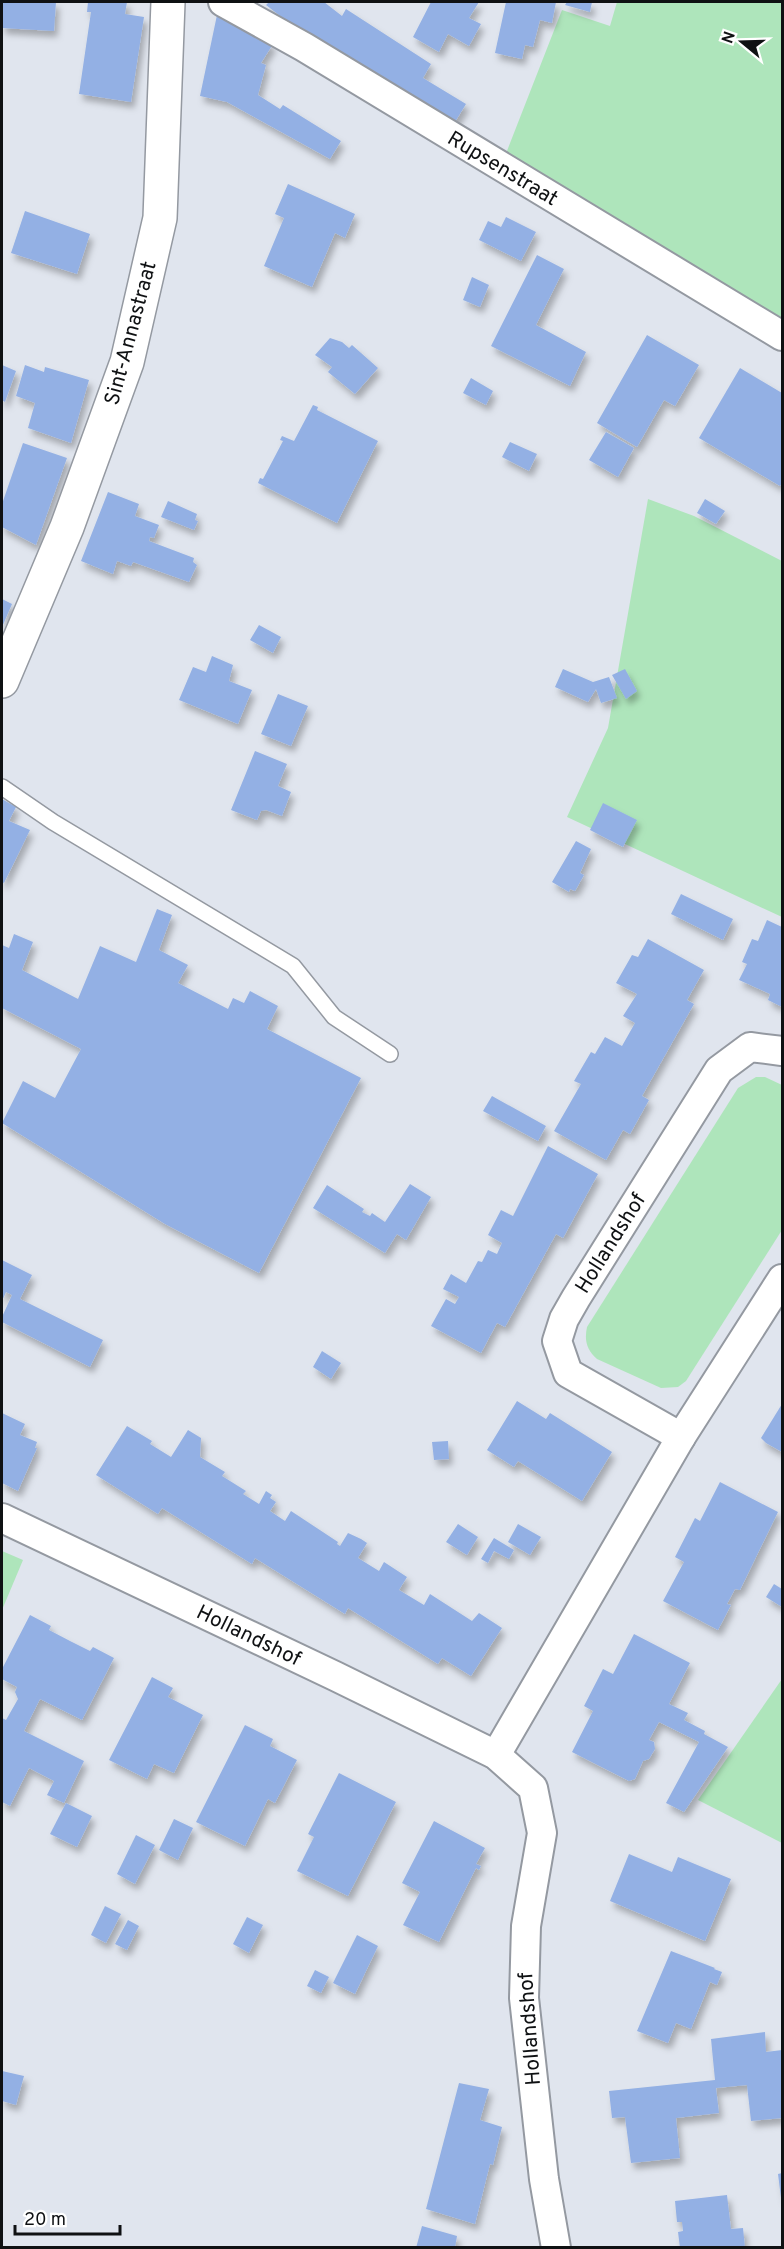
<svg xmlns="http://www.w3.org/2000/svg" width="784" height="2249" viewBox="0 0 784 2249" font-family="Overpass,sans-serif">
	<style>
		.green { fill: #aee5bb }
		.building { fill: #93b0e4; filter: url(#shadow) }
		.lines { fill: none; stroke-linecap: round; stroke-linejoin: round }
		.lane-casing { stroke: #9499a1; stroke-width: 18 }
		.street-casing { stroke: #9499a1; stroke-width: 32 }
		.secondary-casing { stroke: #9499a1; stroke-width: 36 }
		.lane { stroke: #fff; stroke-width: 15 }
		.street { stroke: #fff; stroke-width: 28 }
		.secondary { stroke: #fff; stroke-width: 33 }
		.labels { text-anchor: middle; stroke-width: 4.5; stroke-linejoin: round; paint-order: stroke }
		.street-label { font-size: 21px; fill: #0f1113; stroke: #fff }
	</style>
	<defs>
		<filter id="shadow"><feDropShadow dx="3.5" dy="6" stdDeviation="3" flood-color="#0004"/></filter>
	</defs>
	<rect width="100%" height="100%" fill="#e0e5ee"/>
	<g class="green">
		<path d="M617,2H782V318L505,156L562,10L610,26Z"/>
		<path d="M648,499L694,516L782,561V917L567,817L608,728Z"/>
		<path d="M756,1077H765L782,1085V1230L686,1381L678,1387L661,1388L597,1359C587,1350 584,1341 587,1327L738,1088Z"/>
		<path d="M2,1551L23,1560L2,1610Z"/>
		<path d="M782,1679V1843L698,1800Z"/>
	</g>
	<g class="building">
		<path d="M2,2H56L54,31L2,28Z"/>
		<path d="M88,2H127L125,14L144,17L131,102L79,94L91,12H87Z"/>
		<path d="M269,2H324L342,16L346,9L431,64L423,78L466,104L450,130L322,48L266,5Z"/>
		<path d="M431,2H479L469,18L481,24L469,46L448,34L439,52L413,37Z"/>
		<path d="M506,2L522,3L523,2H556L552,23L540,20L533,47L525,45L522,59L495,53Z"/>
		<path d="M567,2H592L590,12L565,5Z"/>
		<path d="M217,15L273,44L261,63L266,65L258,95L280,109L283,105L341,141L330,159L227,102L200,96Z"/>
		<path d="M288,184L355,214L345,238L335,233L312,287L264,266L284,218L275,214Z"/>
		<path d="M25,211L90,234L77,274L11,253Z"/>
		<path d="M506,217L536,232L521,261L479,240L488,221L501,227Z"/>
		<path d="M537,255L564,269L536,325L586,352L570,386L491,346Z"/>
		<path d="M472,277L489,285L480,307L463,300Z"/>
		<path d="M647,335L699,365L675,406L664,400L637,447L597,423Z"/>
		<path d="M330,338L342,342L349,348L352,345L378,368L355,394L328,372L332,367L315,355Z"/>
		<path d="M2,365L16,371L5,402L2,400Z"/>
		<path d="M25,365L44,372L45,367L89,380L71,443L28,428L35,403L16,396Z"/>
		<path d="M740,368L782,393V483L780,486L699,438Z"/>
		<path d="M471,378L493,391L486,405L463,393Z"/>
		<path d="M313,405L318,407L317,410L378,441L337,523L258,483L260,478L263,479L283,441L280,440L282,436L294,441Z"/>
		<path d="M606,432L634,448L618,477L589,460Z"/>
		<path d="M510,442L537,454L529,471L502,457Z"/>
		<path d="M23,443L67,458L36,545L2,527V504Z"/>
		<path d="M108,492L139,504L135,516L159,525L154,538L150,537L149,541L194,558L193,562L197,565L189,582L133,562L131,566L117,561L113,574L81,561Z"/>
		<path d="M705,499L725,511L716,524L697,513Z"/>
		<path d="M168,501L197,514L195,520L198,521L194,530L161,517Z"/>
		<path d="M2,599L12,604L2,627Z"/>
		<path d="M259,625L281,637L273,653L250,640Z"/>
		<path d="M212,656L233,665L229,681L252,690L238,724L179,700L193,667L206,672Z"/>
		<path d="M563,669L593,682L609,677L617,698L601,703L596,689L588,702L555,687Z"/>
		<path d="M625,669L637,691L626,699L612,675Z"/>
		<path d="M278,694L308,706L291,746L261,734Z"/>
		<path d="M255,751L287,764L278,786L291,792L282,816L266,810L261,811L257,820L231,810Z"/>
		<path d="M2,799L16,807L9,821L30,830L4,883L2,882Z"/>
		<path d="M603,803L637,820L623,847L590,830Z"/>
		<path d="M576,841L591,849L580,873L584,875L575,891L570,889L569,892L552,882Z"/>
		<path d="M681,894L733,919L723,940L671,914Z"/>
		<path d="M157,909L172,915L159,950L188,965L178,983L228,1009L233,998L244,1003L250,991L278,1006L267,1029L361,1078L259,1273L165,1224L2,1123L23,1081L55,1098L81,1049L2,1008V945L9,948L14,934L33,942L22,970L78,999L100,946L136,962Z"/>
		<path d="M767,920L782,927V1007L768,1000L770,994L739,980L747,964L742,962L752,939L758,941Z"/>
		<path d="M648,939L704,970L687,1000L694,1004L642,1096L649,1100L630,1134L623,1130L606,1160L554,1131L581,1084L574,1081L591,1052L595,1054L605,1037L622,1046L635,1023L623,1016L637,994L616,983L632,955L638,957Z"/>
		<path d="M492,1096L546,1126L538,1141L483,1111Z"/>
		<path d="M548,1146L598,1174L563,1238L556,1234L505,1327L497,1323L481,1353L431,1326L446,1299L455,1304L459,1297L443,1289L451,1274L466,1283L478,1261L482,1262L488,1250L497,1254L502,1243L488,1235L501,1210L513,1216Z"/>
		<path d="M410,1184L431,1197L406,1240L397,1234L385,1253L313,1208L327,1185L364,1209L362,1212L370,1216L372,1213L385,1222Z"/>
		<path d="M2,1260L32,1275L20,1299L103,1340L90,1367L2,1322V1317L12,1295L6,1292L2,1301Z"/>
		<path d="M322,1351L341,1363L331,1379L313,1367Z"/>
		<path d="M517,1401L546,1419L550,1413L612,1452L582,1501L518,1461L514,1467L487,1450Z"/>
		<path d="M782,1404V1452L766,1443L761,1438Z"/>
		<path d="M2,1413L25,1424L20,1435L37,1442L35,1448H37L18,1491L2,1483Z"/>
		<path d="M127,1426L152,1441L150,1444L171,1457L188,1430L201,1438L200,1457L225,1472L222,1476L246,1491L243,1494L259,1504L266,1491L272,1495L270,1498L276,1502L270,1511L285,1521L291,1511L338,1542L337,1544L340,1546L348,1533L361,1539L367,1543L358,1558L379,1571L384,1562L407,1577L399,1590L424,1605L430,1594L472,1621L479,1613L502,1628L471,1676L442,1658L438,1664L348,1608L345,1614L255,1558L252,1564L162,1508L158,1514L96,1475Z"/>
		<path d="M448,1441L449,1459L434,1460L432,1442Z"/>
		<path d="M720,1482L778,1512L740,1590L735,1589L727,1604L731,1605L718,1630L663,1601L684,1562L675,1557L695,1518L700,1521Z"/>
		<path d="M458,1524L478,1537L467,1555L446,1542Z"/>
		<path d="M518,1524L541,1537L530,1555L508,1542Z"/>
		<path d="M494,1538L514,1550L509,1559L494,1551L488,1563L481,1559Z"/>
		<path d="M774,1584L782,1589V1607L766,1597Z"/>
		<path d="M30,1615L51,1626L49,1630L70,1641L90,1651L93,1647L114,1658L82,1720L40,1699L24,1731L84,1761L64,1803L47,1795L54,1781L29,1768L10,1806L2,1802V1718L6,1720L18,1699L15,1692L17,1687L2,1679V1669Z"/>
		<path d="M634,1634L690,1663L669,1704L688,1713L684,1720L705,1731L704,1734L728,1747L684,1812L666,1803L699,1742L659,1722L649,1740L654,1742L655,1749L649,1759L643,1761L635,1779L629,1781L572,1752L593,1711L584,1706L603,1669L613,1674Z"/>
		<path d="M152,1677L173,1688L168,1697L203,1715L174,1773L154,1764L147,1779L109,1760Z"/>
		<path d="M245,1725L273,1739L270,1746L297,1760L275,1803L268,1799L245,1846L196,1822Z"/>
		<path d="M339,1773L396,1802L348,1896L297,1871L314,1837L308,1834Z"/>
		<path d="M66,1803L92,1816L77,1847L50,1834Z"/>
		<path d="M174,1819L193,1828L178,1860L159,1850Z"/>
		<path d="M434,1821L485,1848L476,1864L481,1866L479,1870L476,1868L439,1942L403,1925L420,1892L402,1883Z"/>
		<path d="M136,1835L155,1845L135,1884L117,1874Z"/>
		<path d="M629,1854L672,1872L678,1857L731,1879L705,1941L610,1901Z"/>
		<path d="M105,1906L121,1914L106,1943L91,1935Z"/>
		<path d="M247,1917L263,1925L249,1953L233,1944Z"/>
		<path d="M128,1920L139,1926L127,1950L115,1944Z"/>
		<path d="M357,1935L378,1946L355,1994L333,1983Z"/>
		<path d="M671,1951L715,1968L714,1969L722,1972L717,1985L710,1982L691,2029L676,2023L668,2043L637,2031Z"/>
		<path d="M315,1970L329,1977L321,1993L307,1986Z"/>
		<path d="M765,2032L766,2052L782,2050V2118L751,2121L747,2085L716,2088L719,2113L676,2118L680,2158L631,2163L625,2117L612,2118L609,2091L715,2080L711,2039Z"/>
		<path d="M2,2071L24,2076L16,2105L2,2101Z"/>
		<path d="M459,2083L489,2089L480,2120L502,2127L493,2165L490,2164L475,2224L426,2209Z"/>
		<path d="M782,2173V2198H781L778,2174Z"/>
		<path d="M727,2195L731,2229L743,2228L745,2248H680L678,2232L683,2231L682,2222H677L675,2201Z"/>
		<path d="M422,2226L457,2236L455,2248H416Z"/>
	</g>
	<g class="lines">
		<defs>
			<path id="lane" d="M2,787L53,822L293,966L334,1017L390,1054"/>
			<g id="street">
				<path d="M223,2L304,47L782,336"/>
				<path d="M681,1437L568,1373L557,1341L564,1319L576,1298L719,1070L750,1047L782,1051"/>
				<path d="M2,1518L335,1676L496,1755L533,1788L542,1833L526,1926L524,1998L544,2179L556,2248"/>
				<path d="M496,1755L681,1437L782,1279"/>
			</g>
			<path id="secondary" d="M2,681L67,527L127,362L160,218L168,2"/>
		</defs>
		<use href="#lane" class="lane-casing"/>
		<use href="#street" class="street-casing"/>
		<use href="#secondary" class="secondary-casing"/>
		<use href="#lane" class="lane"/>
		<use href="#street" class="street"/>
		<use href="#secondary" class="secondary"/>
	</g>
	<g class="labels">
		<g class="street-label">
			<text transform="translate(503 168) rotate(31)" y="7">Rupsenstraat</text>
			<text transform="translate(130 333) rotate(-75)" y="7">Sint-Annastraat</text>
			<text transform="translate(610 1243) rotate(-58)" y="7">Hollandshof</text>
			<text transform="translate(249 1635) rotate(26)" y="7">Hollandshof</text>
			<text transform="translate(529 2029) rotate(-94)" y="7">Hollandshof</text>
		</g>
	</g>
	<rect width="784" height="2249" fill="none" stroke="#0f1113" stroke-width="6"/>
	<g transform="translate(742 42) rotate(289)" stroke="#ffffff" stroke-width="4.5" paint-order="stroke">
	<path d="M0-4.5L10 22L0 15L-10 22Z" fill="#0f1113"/>
	<text y="-9" font-size="16" font-weight="bold" text-anchor="middle" fill="#0f1113">N</text>
	</g>
	<path d="M15 2225v9h105v-9" fill="none" stroke="#0f1113" stroke-width="3"/>
	<text x="24" y="2225" font-size="18" fill="#0f1113" stroke="#ffffff" stroke-width="4.5" paint-order="stroke">20 m</text>
</svg>
